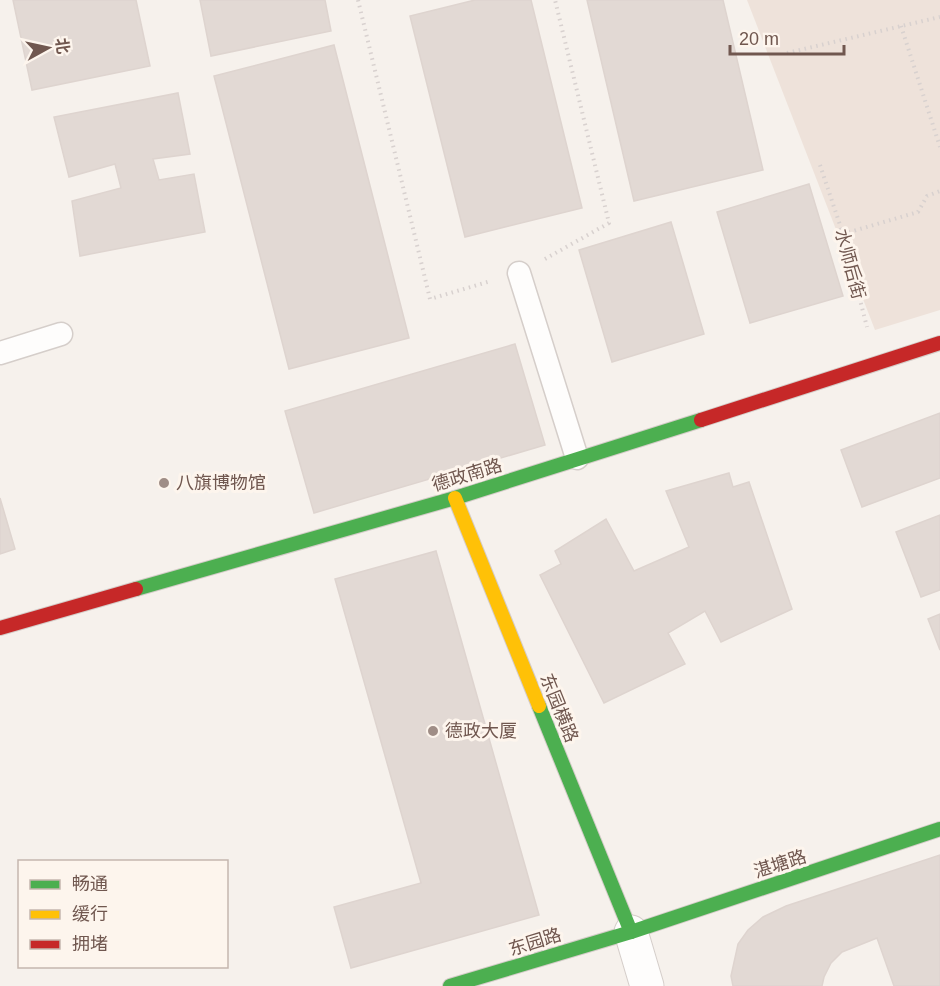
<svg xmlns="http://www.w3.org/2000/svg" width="940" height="986" viewBox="0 0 940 986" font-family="Arial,'Noto Sans SC',sans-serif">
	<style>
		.residential { fill: #eee2da }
		.building { fill: #e2d9d4; stroke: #ded4cf; stroke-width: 1.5 }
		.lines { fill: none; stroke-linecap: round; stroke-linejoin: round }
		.lane-casing { stroke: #d5ceca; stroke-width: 25 }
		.street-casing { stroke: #d5ceca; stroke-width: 35 }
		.fast-casing { stroke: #d4ccc8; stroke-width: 16 }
		.slow-casing { stroke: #d4ccc8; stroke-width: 16 }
		.jam-casing { stroke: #d4ccc8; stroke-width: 16 }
		.path { stroke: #d8d1cf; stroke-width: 4; stroke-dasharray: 1.5 4.5; stroke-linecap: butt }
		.lane { stroke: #fefdfc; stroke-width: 22 }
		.street { stroke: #fefdfc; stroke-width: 33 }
		.fast { stroke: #4caf50; stroke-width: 14 }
		.slow { stroke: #ffc107; stroke-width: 14 }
		.jam { stroke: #c62828; stroke-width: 14 }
		.poi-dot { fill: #9f8d86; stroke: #fdf5ed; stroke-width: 2 }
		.labels { text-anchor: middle; stroke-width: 6; stroke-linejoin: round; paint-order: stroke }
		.street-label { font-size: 18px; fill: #70574f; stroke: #fdf5ed }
		.poi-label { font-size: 18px; fill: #70574f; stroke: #fdf5ed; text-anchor: start }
	</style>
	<rect width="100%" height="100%" fill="#f6f1ec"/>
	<path class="residential" d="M747,0H940V310L875,330Z"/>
	<g class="building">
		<path d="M13,0H136L150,66L32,90Z"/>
		<path d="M200,0H325L331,31L211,56Z"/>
		<path d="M475,0H531L582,208L465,237L410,16Z"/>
		<path d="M587,0H723L763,170L634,201Z"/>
		<path d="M334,45L409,338L289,369L214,76Z"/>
		<path d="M178,93L190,154L153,159L159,180L194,174L205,232L80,256L72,201L121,188L115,164L69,177L54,117Z"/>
		<path d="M809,184L843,296L750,323L717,212Z"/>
		<path d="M671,222L704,334L612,362L579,250Z"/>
		<path d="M515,344L545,445L314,513L285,411Z"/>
		<path d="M940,413V478L862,507L841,450Z"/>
		<path d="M729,473L733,487L749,482L792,609L721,642L705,611L668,633L685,664L604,703L540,575L561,564L555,551L606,519L634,571L689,547L666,491Z"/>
		<path d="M0,498L15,549L0,554Z"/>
		<path d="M940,515V590L921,597L896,532Z"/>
		<path d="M436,551L539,915L351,968L334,907L421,883L335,579Z"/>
		<path d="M940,614V650L928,619Z"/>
		<path d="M940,855V986H894L877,938L842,952L831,963L824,977L822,986H733L731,976L738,944L748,930L763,917L786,906Z"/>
	</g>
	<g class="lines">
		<defs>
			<g id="lane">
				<path d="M519,273L577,458"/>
				<path d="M0,353L61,334"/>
			</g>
			<path id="street" d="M631,932L647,986"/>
			<g id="fast">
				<path d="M136,589L455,498L701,420"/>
				<path d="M539,706L631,932"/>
				<path d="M450,986L631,932L940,829"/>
			</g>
			<path id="slow" d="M455,498L539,706"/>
			<g id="jam">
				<path d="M701,420L940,343"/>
				<path d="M0,628L136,589"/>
			</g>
		</defs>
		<use href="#lane" class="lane-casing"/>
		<use href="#street" class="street-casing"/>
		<use href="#fast" class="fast-casing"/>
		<use href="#slow" class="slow-casing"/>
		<use href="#jam" class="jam-casing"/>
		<g class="path">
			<path d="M358,0L430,299L491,281"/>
			<path d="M901,26L940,147"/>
			<path d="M787,53L940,17"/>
			<path d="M820,165L843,234L867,327"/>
			<path d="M843,234L918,212L927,196L940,191"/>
			<path d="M545,259L609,223L555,0"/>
		</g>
		<use href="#lane" class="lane"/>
		<use href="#street" class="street"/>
		<use href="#fast" class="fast"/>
		<use href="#slow" class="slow"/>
		<use href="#jam" class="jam"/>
	</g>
	<g class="poi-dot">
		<circle cx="164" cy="483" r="6"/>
		<circle cx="433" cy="731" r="6"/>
	</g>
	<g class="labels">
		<g class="street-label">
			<text transform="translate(850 264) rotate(75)" y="6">水师后街</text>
			<text transform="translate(467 475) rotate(-17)" y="6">德政南路</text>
			<text transform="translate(559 708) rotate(68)" y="6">东园横路</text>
			<text transform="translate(780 864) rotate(-18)" y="6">湛塘路</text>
			<text transform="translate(535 942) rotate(-17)" y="6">东园路</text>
		</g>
		<g class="poi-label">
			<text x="176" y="489">八旗博物馆</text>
			<text x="445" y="737">德政大厦</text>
		</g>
	</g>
	<rect x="18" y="860" width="210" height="108" fill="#fdf5ed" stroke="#c5b6ae" stroke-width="1.5"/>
	<rect x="30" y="880" width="30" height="9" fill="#4caf50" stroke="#c5b6ae" stroke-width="1.5"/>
	<text x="72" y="890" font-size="18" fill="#70574f">畅通</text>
	<rect x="30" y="910" width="30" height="9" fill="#ffc107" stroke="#c5b6ae" stroke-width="1.5"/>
	<text x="72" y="920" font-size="18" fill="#70574f">缓行</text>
	<rect x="30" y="940" width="30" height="9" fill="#c62828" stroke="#c5b6ae" stroke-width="1.5"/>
	<text x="72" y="950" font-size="18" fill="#70574f">拥堵</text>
	<g transform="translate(48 48) rotate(82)" stroke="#fdf5ed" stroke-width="4.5" paint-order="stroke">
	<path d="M0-4.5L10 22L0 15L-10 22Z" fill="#70574f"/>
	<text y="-9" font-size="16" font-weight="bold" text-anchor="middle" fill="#70574f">北</text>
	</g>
	<path d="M730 45v9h114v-9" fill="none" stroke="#70574f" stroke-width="3"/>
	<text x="739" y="45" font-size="18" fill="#70574f" stroke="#fdf5ed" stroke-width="4.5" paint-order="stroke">20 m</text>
</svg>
